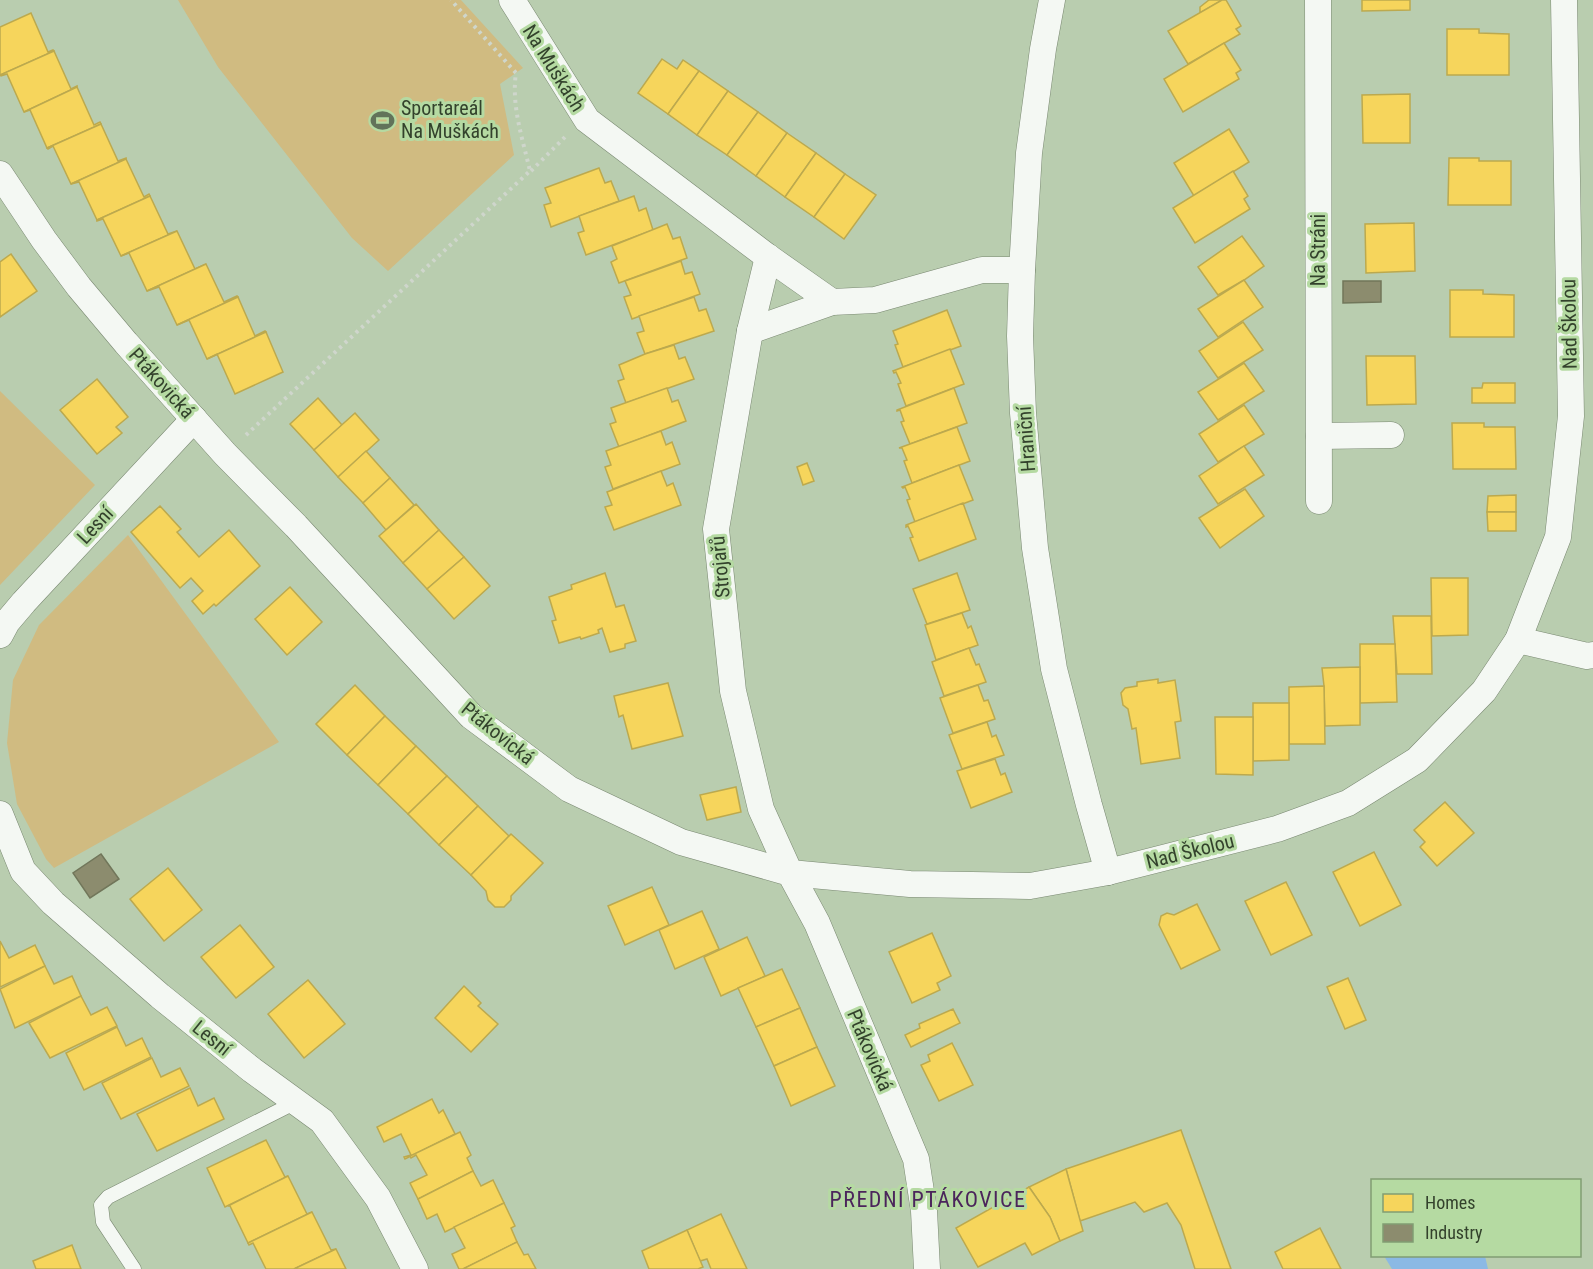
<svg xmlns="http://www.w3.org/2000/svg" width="1593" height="1269" viewBox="0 0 1593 1269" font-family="'Roboto Condensed',sans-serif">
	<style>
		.green { fill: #d0bb81 }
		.water { fill: #8bb9e4 }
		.homes { fill: #f6d55c; stroke: #bca94e; stroke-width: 1.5 }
		.industry { fill: #8c8c6e; stroke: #71765a; stroke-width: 1.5 }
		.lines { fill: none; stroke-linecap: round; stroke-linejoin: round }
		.lane-casing { stroke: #798871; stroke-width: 15 }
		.street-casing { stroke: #798871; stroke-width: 27 }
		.path { stroke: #cfd6cc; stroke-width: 4; stroke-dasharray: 3 4.5; stroke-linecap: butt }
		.lane { stroke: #f4f8f3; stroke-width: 14 }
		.street { stroke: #f4f8f3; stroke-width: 26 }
		.labels { text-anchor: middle; stroke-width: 6; stroke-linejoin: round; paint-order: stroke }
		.street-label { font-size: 20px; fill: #33422c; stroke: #b5daa2 }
		.poi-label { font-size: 20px; fill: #33422c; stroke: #b5daa2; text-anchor: start }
		.quarter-label { font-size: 22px; letter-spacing: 1.5px; fill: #4b255b; stroke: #b5daa2 }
	</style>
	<rect width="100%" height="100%" fill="#b9cdaf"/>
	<g class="green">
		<path d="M178,0H461L523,68L500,84L514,155L388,271L352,238L218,67Z"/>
		<path d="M0,391L95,485L0,585Z"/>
		<path d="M128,535L279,742L54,868L46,859L17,804L7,743L13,680L39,625Z"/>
	</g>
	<path class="water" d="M1384,1256H1485L1488,1269H1392Z"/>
	<g class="homes">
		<path d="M1209,0H1222L1200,13V7Z"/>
		<path d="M1222,0H1226L1241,26L1236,29L1240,34L1188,64L1168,31Z"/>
		<path d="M1362,0H1410V10L1362,11Z"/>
		<path d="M31,13L48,52L53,50L54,51L0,75V27Z"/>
		<path d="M1447,29H1479V33L1509,34V75H1447Z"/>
		<path d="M1224,43L1241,70L1236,73L1239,79L1183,112L1164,79Z"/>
		<path d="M54,51L71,89L77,86V87L24,112L7,74L1,76L0,75Z"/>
		<path d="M662,59L677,69L683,60L699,71L668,114L638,93Z"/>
		<path d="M699,71L728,91L697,135L668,114Z"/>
		<path d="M77,87L94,125L100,122L101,124L47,148L30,110L24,112Z"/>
		<path d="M728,91L758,112L727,155L697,135Z"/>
		<path d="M1410,94V143H1363L1362,95Z"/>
		<path d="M758,112L787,133L756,176L727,155Z"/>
		<path d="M101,124L118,161L126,158V159L71,184L53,146L48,149L47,148Z"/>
		<path d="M1229,129L1249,162L1194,196L1174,163Z"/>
		<path d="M787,133L816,153L785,197L756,176Z"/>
		<path d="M816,153L845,174L814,217L785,197Z"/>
		<path d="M1449,158H1479V161H1511V205H1448Z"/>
		<path d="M126,159L144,197L149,194L150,196L97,220L79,182L71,184Z"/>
		<path d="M599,168L605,183L611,181L619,201L551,227L544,205L551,203L545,188Z"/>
		<path d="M1233,171L1248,196L1244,199L1250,209L1195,243L1173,208Z"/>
		<path d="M845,174L876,195L844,239L814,217Z"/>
		<path d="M150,196L168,234L177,231L121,256L103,219L97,221V220Z"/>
		<path d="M634,196L639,211L646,208L653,230L586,255L578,233L584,231L579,216Z"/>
		<path d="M1414,223L1415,271L1366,273L1365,224Z"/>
		<path d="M667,224L673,239L680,237L687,258L619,283L611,262L617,259L612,246Z"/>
		<path d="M177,231L195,269L206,264L147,291L129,253L121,256Z"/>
		<path d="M1242,236L1264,266L1244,280L1218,295L1198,267Z"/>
		<path d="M11,254L37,291L0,317V262Z"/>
		<path d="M681,261L685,274L692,272L700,294L632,319L624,297L631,295L625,281Z"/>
		<path d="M206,264L224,302L237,296L238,297L177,325L159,287L147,291Z"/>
		<path d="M1244,280L1263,307L1218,337L1198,309Z"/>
		<path d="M1450,290H1483V294L1514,295V337H1450Z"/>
		<path d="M238,297L255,336L265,331L266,332L207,359L189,320L177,325Z"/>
		<path d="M694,297L699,311L706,309L714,331L645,354L637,333L644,331L639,316Z"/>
		<path d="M947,310L961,346L903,367L895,345L898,344L893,331Z"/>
		<path d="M1243,322L1263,350L1218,378L1199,351Z"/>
		<path d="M266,332L283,372L235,394L217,354L207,359Z"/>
		<path d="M674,345L679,359L685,357L694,379L626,403L618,381L624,379L619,365L645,354Z"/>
		<path d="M950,349L964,384L906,406L898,384L901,383L896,372L894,373L893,371Z"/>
		<path d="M1366,356H1415L1416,404L1367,405Z"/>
		<path d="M1244,363L1264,391L1218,420L1198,392Z"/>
		<path d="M97,379L128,417L116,427L122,433L97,454L60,410Z"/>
		<path d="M1483,383H1515V403H1472V388H1482Z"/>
		<path d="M667,388L672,402L678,400L686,421L619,447L610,424L616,422L611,408Z"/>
		<path d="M954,388L967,423L910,444L901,422L904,421L900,410L897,411V410Z"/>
		<path d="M318,398L342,425L314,450L290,424Z"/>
		<path d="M1244,405L1264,434L1218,462L1199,434Z"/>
		<path d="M355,413L379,440L338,477L314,450Z"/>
		<path d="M1452,423H1484V427H1515L1516,469H1453Z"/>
		<path d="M957,427L970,461L912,483L904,461L907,460L902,448H899Z"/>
		<path d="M661,431L666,445L672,442L680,464L613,489L605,467L611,465L606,451Z"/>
		<path d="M1244,446L1264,475L1218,504L1199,476Z"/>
		<path d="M366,451L390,478L363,503L338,477Z"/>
		<path d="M807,463L814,481L803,485L797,467Z"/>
		<path d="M959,465L973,500L915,522L907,500L910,499L905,487L903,488L902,487Z"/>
		<path d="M661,471L667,486L673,483L681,505L614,530L605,507L612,505L607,492Z"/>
		<path d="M390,478L414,505L386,530L363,503Z"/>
		<path d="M1245,489L1264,516L1220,548L1199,518Z"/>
		<path d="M1516,495V512H1487L1488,496Z"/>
		<path d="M963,503L976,539L919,561L910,538L913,537L908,526L906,527V525Z"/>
		<path d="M416,504L439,530L403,563L379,536Z"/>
		<path d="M160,506L181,529L177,532L199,557L229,530L260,566L216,606L214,604L203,614L192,601L203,591L191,578L180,588L131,532Z"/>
		<path d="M1487,512H1516V531H1488Z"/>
		<path d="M439,530L464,557L427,589L403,563Z"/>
		<path d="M464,557L490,586L454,619L427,589Z"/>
		<path d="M605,573L616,607L624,605L636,641L625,644V648L610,652L602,628L598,630L599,633L581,639L580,637L559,643L552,621L556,620L549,597L572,589L571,585Z"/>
		<path d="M957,573L970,610L927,624L913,589Z"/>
		<path d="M1431,578H1468V635L1432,636Z"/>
		<path d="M290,587L322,622L287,655L255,619Z"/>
		<path d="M962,613L968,628L971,626L978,645L936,660L925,625Z"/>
		<path d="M1393,616H1431L1432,674H1397Z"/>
		<path d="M1360,644H1395L1397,702L1360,703Z"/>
		<path d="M969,648L976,665L979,664L986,682L944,696L932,662Z"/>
		<path d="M1360,667V725L1325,726L1324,686L1322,668Z"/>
		<path d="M1158,679V683L1175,680L1181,721L1175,722L1180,758L1141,764L1136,728L1132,729L1128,709L1123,705L1121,693L1125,688L1137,686V682Z"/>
		<path d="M668,683L683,736L632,749L623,715L619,717L614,696Z"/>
		<path d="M355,685L385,716L347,755L316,724Z"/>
		<path d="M978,685L984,701L988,700L995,719L953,733L940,698Z"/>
		<path d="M1324,686L1325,744H1289V687Z"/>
		<path d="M1253,703H1289V760L1253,761Z"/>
		<path d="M385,716L416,746L378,785L347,755Z"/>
		<path d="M1215,717H1253V775L1216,774Z"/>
		<path d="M987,722L992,737L996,735L1004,755L962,769L949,735Z"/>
		<path d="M416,746L447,776L408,814L378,785Z"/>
		<path d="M995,759L1001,775L1005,773L1012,792L971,808L957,771Z"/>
		<path d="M447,776L478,806L439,845L408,814Z"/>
		<path d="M736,787L741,812L707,820L700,795Z"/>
		<path d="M1445,802L1474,833L1437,866L1420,847L1425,842L1414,830Z"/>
		<path d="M478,806L509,836L471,875L439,845Z"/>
		<path d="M511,834L543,863L511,896V900L504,907H495L488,900L486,891L471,875Z"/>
		<path d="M1374,852L1401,905L1360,926L1333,872Z"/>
		<path d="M168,868L202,910L164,941L130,899Z"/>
		<path d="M1286,882L1312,935L1271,955L1245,901Z"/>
		<path d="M652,887L669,925L625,945L608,906Z"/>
		<path d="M1197,904L1220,950L1181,969L1159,925L1161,916L1167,913L1174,915Z"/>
		<path d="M702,911L719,949L675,969L659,930Z"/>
		<path d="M240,925L274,967L236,998L201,957Z"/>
		<path d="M932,933L951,976L937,983L940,990L912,1003L889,952Z"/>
		<path d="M747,937L765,976L721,996L704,957Z"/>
		<path d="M0,941L9,958L35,945L45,966L0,987Z"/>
		<path d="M45,966L54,984L72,976L81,996L15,1028L0,989Z"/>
		<path d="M782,969L800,1008L756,1027L738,988Z"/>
		<path d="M1348,978L1366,1020L1345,1029L1327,987Z"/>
		<path d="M308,980L345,1024L304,1058L268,1014Z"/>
		<path d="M464,986L481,1003L478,1006L498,1024L471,1052L435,1018Z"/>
		<path d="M81,996L91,1015L107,1007L117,1026L50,1058L29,1023Z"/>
		<path d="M800,1008L817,1047L774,1066L756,1027Z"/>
		<path d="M953,1009L960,1023L911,1047L905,1035L920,1028L919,1024Z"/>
		<path d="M117,1027L126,1046L142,1038L151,1057L84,1090L66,1053Z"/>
		<path d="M952,1043L973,1085L939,1101L921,1065L930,1061L928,1055Z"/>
		<path d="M817,1047L835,1086L791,1106L774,1066Z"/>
		<path d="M152,1058L161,1077L180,1068L189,1086L121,1119L102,1083Z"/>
		<path d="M190,1088L198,1106L214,1098L224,1119L157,1151L137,1114Z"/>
		<path d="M432,1099L439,1113L443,1110L455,1134L405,1159L404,1157L411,1155L401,1134L384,1142L377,1127Z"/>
		<path d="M1181,1130L1231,1269H1195L1181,1225L1167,1203L1144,1212L1135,1202L1080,1221L1066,1169Z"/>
		<path d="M460,1132L471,1155L467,1158L473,1171L418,1199L410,1183L427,1175L416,1155L411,1158L410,1156Z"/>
		<path d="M266,1140L285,1177L288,1176L225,1207L207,1168Z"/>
		<path d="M1066,1169L1083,1231L1060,1241L1050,1217L1029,1187Z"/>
		<path d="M473,1171L481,1186L493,1180L504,1203L445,1232L437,1214L427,1219L418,1199Z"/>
		<path d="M288,1176L307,1214L312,1212L248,1243L230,1206H228Z"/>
		<path d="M1029,1187L1050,1217L1060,1241L1032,1255L1025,1243L978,1267L956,1228Z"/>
		<path d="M504,1203L515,1226L511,1228L517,1242L463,1269H459L452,1254L465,1248L454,1227Z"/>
		<path d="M312,1212L331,1250L336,1249L294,1269H266L253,1243L249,1245L248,1243Z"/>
		<path d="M721,1214L747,1269H711L707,1259L700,1261L687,1230Z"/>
		<path d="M1320,1228L1341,1269H1283L1275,1252Z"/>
		<path d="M687,1230L703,1267L698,1269H649L642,1251Z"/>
		<path d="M517,1242L524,1255L528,1254L536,1269H463Z"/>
		<path d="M72,1245L81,1269H36L33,1261Z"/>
		<path d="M336,1249L346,1269H294Z"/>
	</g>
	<g class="industry">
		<path d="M1343,281H1381V302L1343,303Z"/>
		<path d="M101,854L119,879L90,898L73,873Z"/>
	</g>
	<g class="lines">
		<defs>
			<path id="lane" d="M134,1269L103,1222L101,1205L108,1197L296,1102"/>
			<g id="street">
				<path d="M512,0L587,120L768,257L832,302"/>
				<path d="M1052,0L1043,49L1029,153L1022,270L1020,336L1023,413L1035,548L1054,669L1089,805L1108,872"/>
				<path d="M1318,0L1319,501"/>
				<path d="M0,174L44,240L79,287L126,343L225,454L296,526L471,716L569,789L681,842L790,873L817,923L916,1159L924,1211L927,1269"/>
				<path d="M768,257L750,331L716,529L733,691L761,809L790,873L910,884L1030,886L1108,872L1277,829L1348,803L1417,760L1484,691L1518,640L1558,537L1571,416L1564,0"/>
				<path d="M750,331L832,302L875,300L982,270H1022"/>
				<path d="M1319,436L1391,435"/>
				<path d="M0,635L7,622L24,602L194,419"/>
				<path d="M1518,640L1587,656L1593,655"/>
				<path d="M0,814L23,871L53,903L160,996L252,1070L322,1121L378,1198L415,1269"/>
			</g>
		</defs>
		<use href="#lane" class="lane-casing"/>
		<use href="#street" class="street-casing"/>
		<g class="path">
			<path d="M531,171L566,136"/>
			<path d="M246,435L530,171C523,140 511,106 516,73L451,0"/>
		</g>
		<use href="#lane" class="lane"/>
		<use href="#street" class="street"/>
	</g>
	<defs>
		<symbol id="stadium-bare" viewBox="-9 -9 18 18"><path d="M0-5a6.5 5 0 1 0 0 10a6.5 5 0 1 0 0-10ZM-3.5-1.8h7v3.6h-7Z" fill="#62735a" stroke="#b5daa2" stroke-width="2.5" paint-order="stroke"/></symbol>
	</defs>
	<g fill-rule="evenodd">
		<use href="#stadium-bare" x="366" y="104" width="33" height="33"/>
	</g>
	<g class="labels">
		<g class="street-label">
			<text transform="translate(554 68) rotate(58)" y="7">Na Muškách</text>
			<text transform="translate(1318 250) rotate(-90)" y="7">Na Stráni</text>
			<text transform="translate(1569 324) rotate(-91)" y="7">Nad Školou</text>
			<text transform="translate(162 383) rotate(48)" y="7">Ptákovická</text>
			<text transform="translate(1026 439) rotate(-94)" y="7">Hraniční</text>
			<text transform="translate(95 525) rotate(-47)" y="7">Lesní</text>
			<text transform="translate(720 567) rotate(-95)" y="7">Strojařů</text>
			<text transform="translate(498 733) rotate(39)" y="7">Ptákovická</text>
			<text transform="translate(1190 851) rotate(-14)" y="7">Nad Školou</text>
			<text transform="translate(212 1038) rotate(39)" y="7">Lesní</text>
			<text transform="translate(870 1050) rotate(67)" y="7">Ptákovická</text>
		</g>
		<g class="poi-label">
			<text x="401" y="115">Sportareál<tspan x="401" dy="23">Na Muškách</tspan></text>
		</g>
		<g class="quarter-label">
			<text x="928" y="1207">PŘEDNÍ PTÁKOVICE</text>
		</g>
	</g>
	<rect x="1371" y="1179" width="210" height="78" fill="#b5daa2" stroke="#819d73" stroke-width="1.5"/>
	<rect x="1383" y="1194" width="30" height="18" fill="#f6d55c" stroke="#819d73" stroke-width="1.5"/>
	<text x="1425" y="1209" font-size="18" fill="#33422c">Homes</text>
	<rect x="1383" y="1224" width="30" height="18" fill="#8c8c6e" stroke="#819d73" stroke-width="1.5"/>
	<text x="1425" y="1239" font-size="18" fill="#33422c">Industry</text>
</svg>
